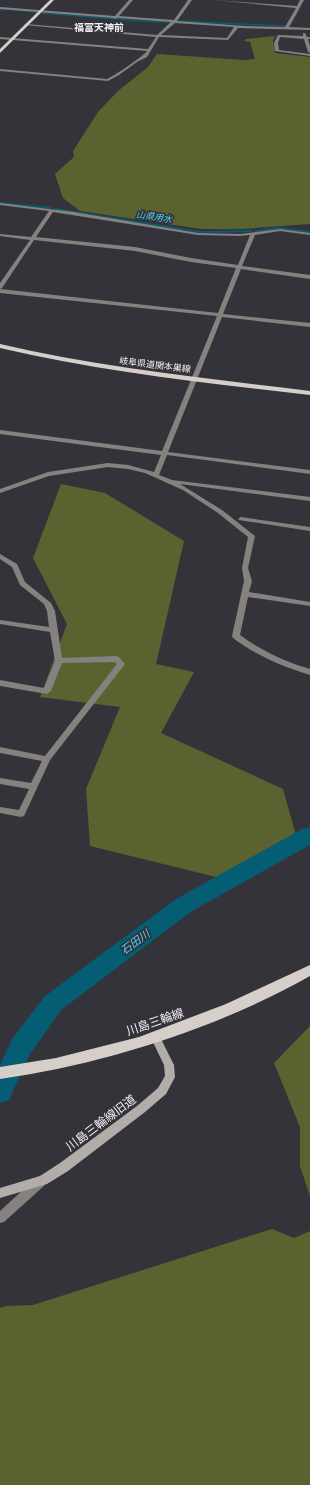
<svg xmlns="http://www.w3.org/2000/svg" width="310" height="1485" viewBox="0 0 310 1485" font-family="Figtree,'Noto Sans JP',sans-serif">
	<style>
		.green { fill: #5a6330 }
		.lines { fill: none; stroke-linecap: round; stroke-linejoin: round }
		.stream-far1 { stroke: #045d72; stroke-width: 1.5 }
		.stream { stroke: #045d72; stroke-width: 2 }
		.river { fill: #045d72; fill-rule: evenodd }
		.street { fill: #85817f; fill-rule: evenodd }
		.secondary { fill: #b3ada9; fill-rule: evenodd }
		.primary { fill: #d6cfc9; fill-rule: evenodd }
		.labels { text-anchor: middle; stroke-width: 3.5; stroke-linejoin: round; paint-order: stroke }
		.far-water-label { font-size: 9px; font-style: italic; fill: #48d5fc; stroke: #35333a }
		.far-street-label { font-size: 9px; fill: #f1eff4; stroke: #35333a }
		.far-quarter-label { font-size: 10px; font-weight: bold; fill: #f1eff4; stroke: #35333a }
		.water-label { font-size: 11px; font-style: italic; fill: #48d5fc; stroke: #35333a }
		.near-street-label { font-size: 12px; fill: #f1eff4; stroke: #35333a }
	</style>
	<rect width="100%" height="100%" fill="#35333a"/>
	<g class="green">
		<path d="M275,36L273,41L275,53L310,57V224L242,229H201L80,211L63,198L55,174L74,157L73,151L98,112L118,91L148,67L157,54L244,60L255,59L250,42L244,41L246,39Z"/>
		<path d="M61,484L105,493L184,541L156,664L194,672L161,733L283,789L297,839L216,877L90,846L86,789L120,707L40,697L67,624L33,558Z"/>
		<path d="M310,1026V1196L300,1166V1127L274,1063Z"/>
		<path d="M272,1229L294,1238L310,1231V1485H0V1308L6,1306L33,1305Z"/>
	</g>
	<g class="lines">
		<g class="stream-far1">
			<path d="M0,11L3,9L39,12"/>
			<path d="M43,13L139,21L171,22"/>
			<path d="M179,21L285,26"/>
			<path d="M290,25L298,11"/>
		</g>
		<g class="stream">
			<path d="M0,203L50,208"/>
			<path d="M55,209L199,232L251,231"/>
			<path d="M256,231L279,228L310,232"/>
		</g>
		<path class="river" d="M310,827V845L192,911L61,1010L30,1054L9,1100L0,1103V1065L12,1039L45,996L176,899L302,829Z"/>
		<g class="street">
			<path d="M129,0H133L119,16L174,20L188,0H192L177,21L245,26L285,27L296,8L214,0L297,6L300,0H304L289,27L310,28V30L238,28L228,40L159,37L147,57L137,62L119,75L108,81L0,71V69L107,79C114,76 145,55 147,51L0,39V37L148,49L156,37L24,25L26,24L157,35L171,22L117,18L115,19L113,18L0,9V7L115,16ZM175,23L234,27L227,38L161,35Z"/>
			<path d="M303,33H305L307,37H310V39H308L310,46V53L308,52L304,39L280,37L278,43L279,50L310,54V56L275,51L274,43L278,35L303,36Z"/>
			<path d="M0,203L74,212L198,233L240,234L280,229L310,233V235L280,231L255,235L242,266L310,275V279L241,269L223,314L310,323V327L222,317L168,452L310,470V474L167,455L159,475L172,480L310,497V501L180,484L222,510L255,536L248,568L252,581L249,592L310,602V606L248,597L240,635C260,650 286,662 310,669V675C283,667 255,655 233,638L232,636L244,581L242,568L248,537L218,513L183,490L145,473L128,469L108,467L49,476L0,493V489L48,472L108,463L128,465L154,472L161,455L0,434V430L162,451L217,316L0,293V289L218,313L236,268L191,262L135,251L34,240L2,288L0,289V283L30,240L0,236V234L31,237L49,211L0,205ZM53,212L198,235L240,236L250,235L238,265L191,258L135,247L36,237Z"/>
			<path d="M241,517L310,527V531L239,520L238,519Z"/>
			<path d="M0,554L17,564L25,582L51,603L55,611L62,658L116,656L119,657L125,664L50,760L25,814L24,816L21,817L0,813V807L19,810L29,789L0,784V778L31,783L42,761L0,753V747L45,756L117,664L114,662L62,663L51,691L47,694L0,686V680L44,688L55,661L50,632L0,624V620L49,627L47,611L44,604L20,585L12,567L0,559Z"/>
			<path d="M41,1176L45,1177L46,1181L45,1185L4,1222L0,1223V1211L37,1177Z"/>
		</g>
		<path class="secondary" d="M156,1034L159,1035L174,1065L175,1077L166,1094L145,1112L68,1171L47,1184L0,1198V1188L40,1176L60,1163L137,1106L158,1088L165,1076L164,1065L151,1038L153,1035Z"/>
		<g class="primary">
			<path d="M50,0H54L0,53V49Z"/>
			<path d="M0,344C102,368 206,378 310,391V395C206,383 102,372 0,348Z"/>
			<path d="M310,965V976C218,1028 105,1064 0,1079V1067L56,1058L139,1037L226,1004Z"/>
		</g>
	</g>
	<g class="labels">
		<g class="far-water-label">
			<text transform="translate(154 217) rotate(9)" y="3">山県用水</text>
		</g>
		<g class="far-street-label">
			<text transform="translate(155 365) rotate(7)" y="3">岐阜県道関本巣線</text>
		</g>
		<g class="far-quarter-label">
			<text x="99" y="31">福富天神前</text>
		</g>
		<g class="water-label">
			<text transform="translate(135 942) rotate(-37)" y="4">石田川</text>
		</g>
		<g class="near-street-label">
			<text transform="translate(155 1022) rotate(-19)" y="4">川島三輪線</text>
			<text transform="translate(101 1123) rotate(-37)" y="4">川島三輪線旧道</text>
		</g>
	</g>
</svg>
